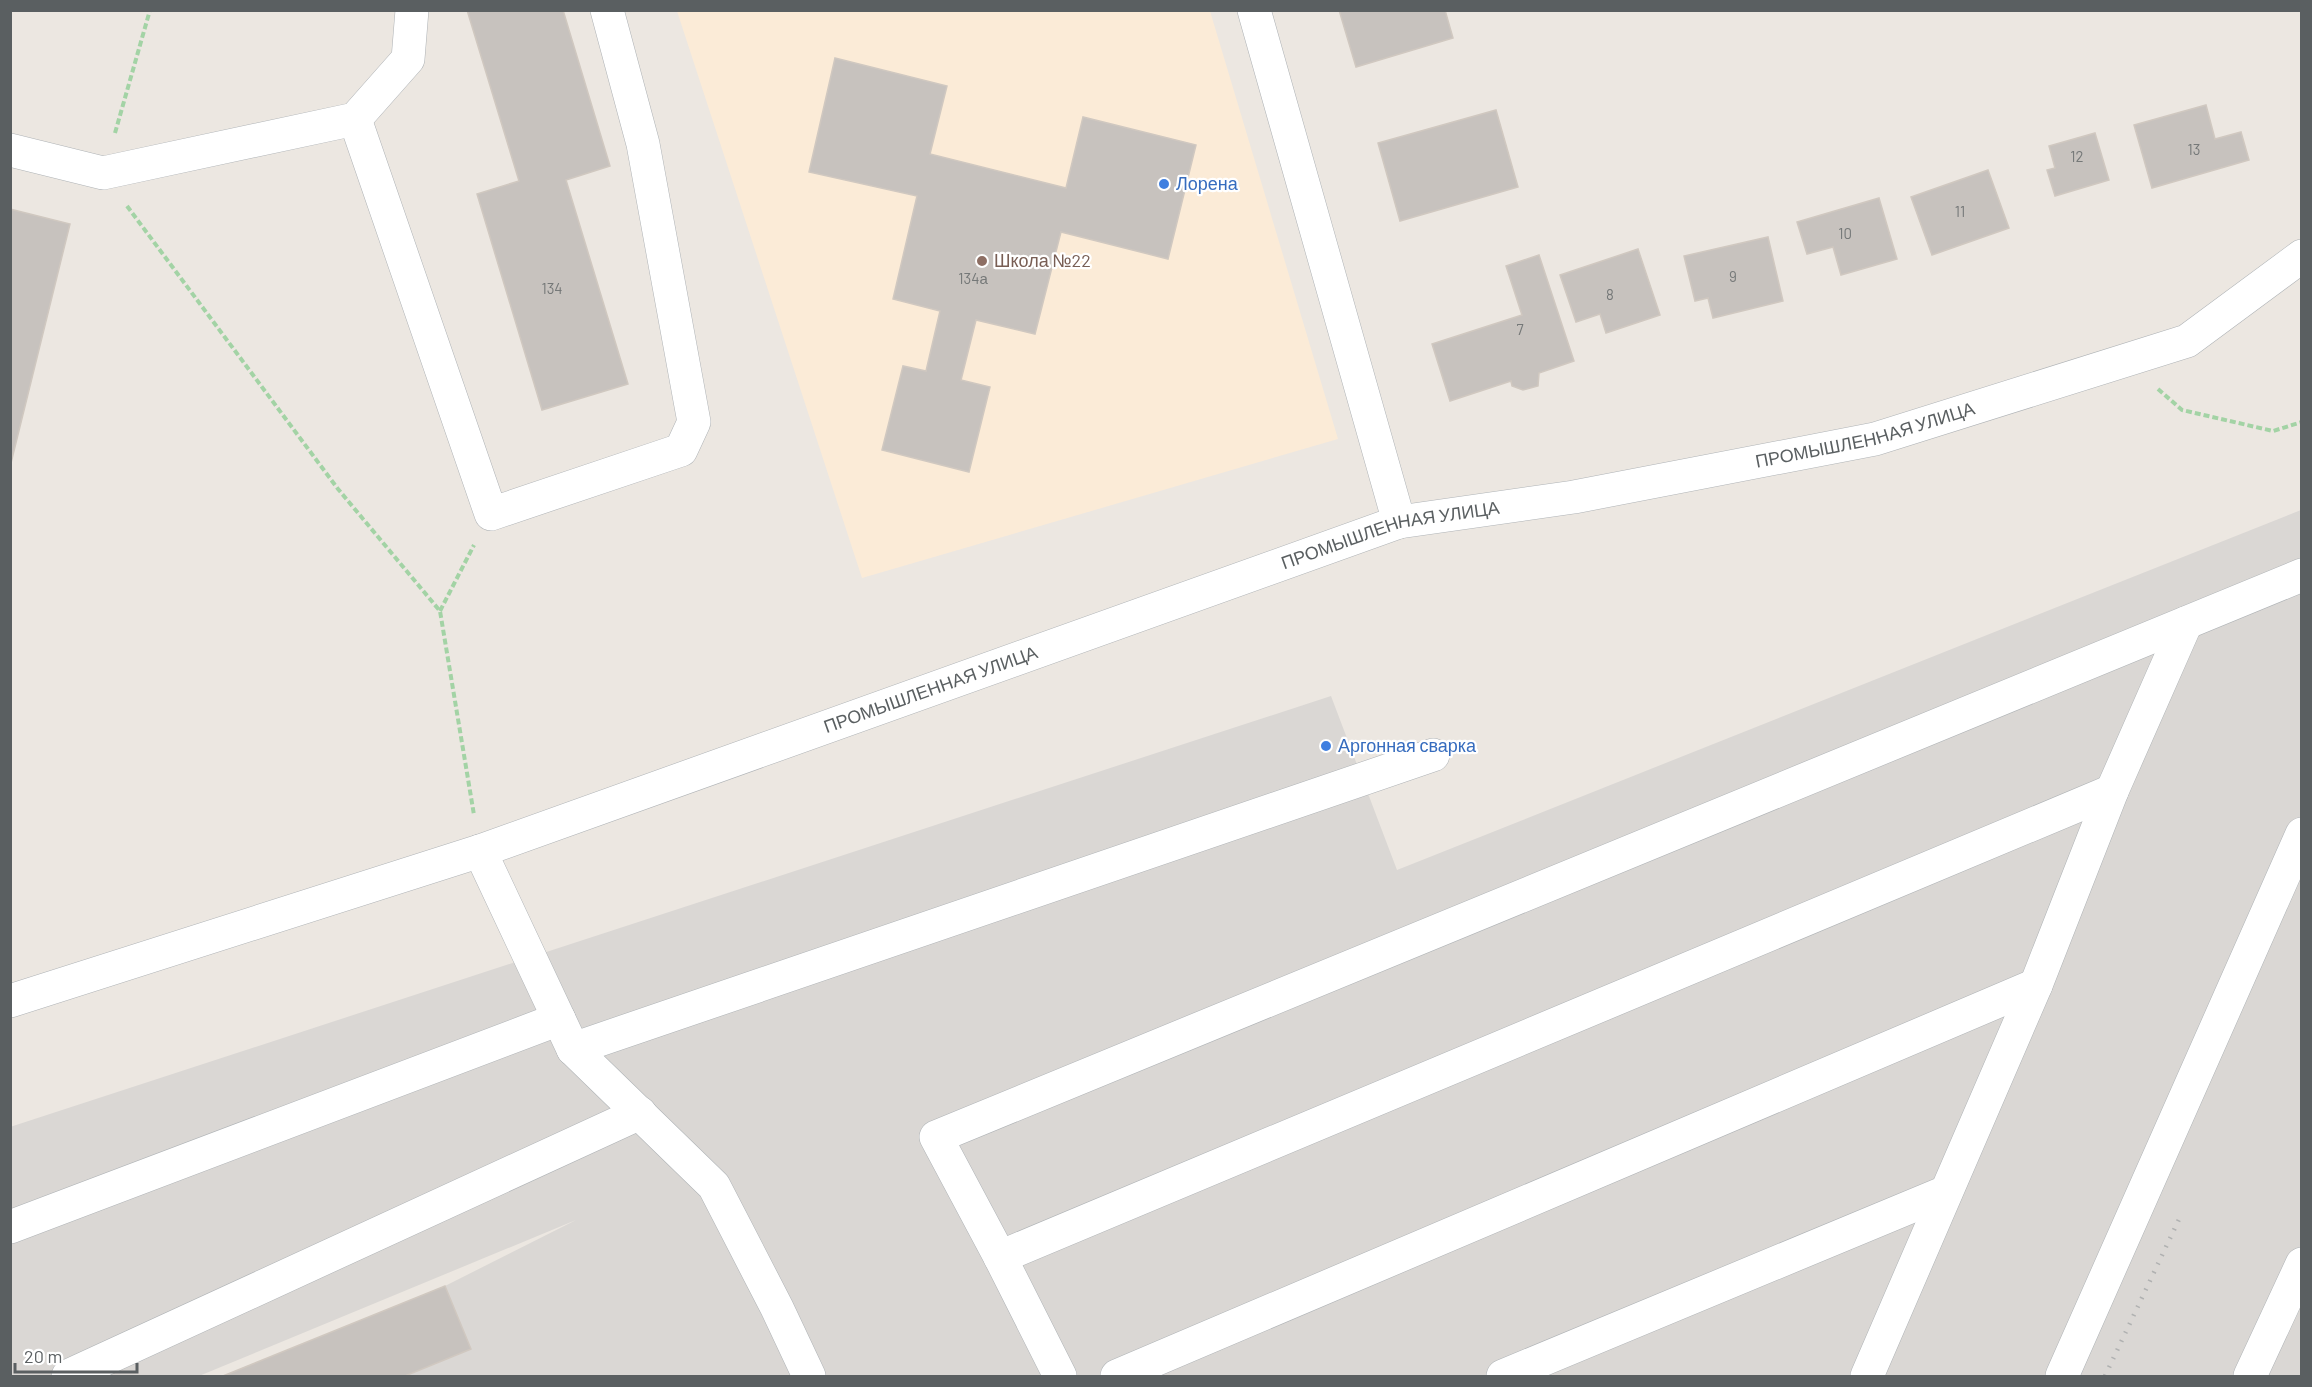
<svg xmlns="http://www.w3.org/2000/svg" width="2312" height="1387" viewBox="0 0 2312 1387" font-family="Barlow,sans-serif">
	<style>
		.commercial { fill: #fbebd7 }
		.industrial { fill: #dad7d4 }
		.building { fill: #c7c2be; stroke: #d0c8c0; stroke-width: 1.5 }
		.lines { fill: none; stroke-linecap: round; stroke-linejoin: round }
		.minor-casing { stroke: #afb3b6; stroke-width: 34 }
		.path { stroke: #a3d3a5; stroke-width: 4; stroke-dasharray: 6 3; stroke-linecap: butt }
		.minor { stroke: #fff; stroke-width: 33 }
		.rail { stroke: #b0b1b1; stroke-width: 4.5; stroke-dasharray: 1.5 8; stroke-linecap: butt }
		.shop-dot { fill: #3f7fe0; stroke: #fff; stroke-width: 2 }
		.education-dot { fill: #8d6e63; stroke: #fff; stroke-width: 2 }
		.labels { text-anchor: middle; stroke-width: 4.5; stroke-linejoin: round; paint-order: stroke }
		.number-label { font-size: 15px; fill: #757878 }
		.shop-label { font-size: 18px; fill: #366cbe; stroke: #fff; text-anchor: start }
		.education-label { font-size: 18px; fill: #785e54; stroke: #fff; text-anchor: start }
		.street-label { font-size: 18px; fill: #5a5f61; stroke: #fff }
	</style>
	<rect width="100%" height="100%" fill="#ece7e1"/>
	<path class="commercial" d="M677,11H1210L1338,439L862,578Z"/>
	<path class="industrial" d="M2301,510V1376H223L445,1286L576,1220L199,1376H11L10,1127L1331,696L1397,870Z"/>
	<g class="building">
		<path d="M467,10H563L610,166L566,180L628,384L542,410L477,194L519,181Z"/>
		<path d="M1339,10H1445L1453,38L1356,67Z"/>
		<path d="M835,58L947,86L930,154L1066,188L1083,117L1196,145L1168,259L1061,232L1035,334L976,320L961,380L990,387L969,472L882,450L903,366L926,371L940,311L893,299L917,196L809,172Z"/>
		<path d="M2206,105L2215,139L2241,132L2249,160L2152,188L2134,125Z"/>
		<path d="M1496,110L1518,187L1400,221L1378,143Z"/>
		<path d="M2095,133L2109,180L2055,196L2047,170L2055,168L2049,146Z"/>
		<path d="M1988,170L2009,228L1932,255L1911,197Z"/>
		<path d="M1879,198L1897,259L1841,275L1833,247L1807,254L1797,222Z"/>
		<path d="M10,209L70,224L10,467Z"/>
		<path d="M1768,237L1783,301L1713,318L1708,298L1695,301L1684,256Z"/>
		<path d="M1638,249L1660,315L1606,333L1600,314L1576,322L1560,275Z"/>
		<path d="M1539,255L1574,361L1539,373L1538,386L1523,390L1512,386L1511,381L1450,401L1432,344L1522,315L1506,266Z"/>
		<path d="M445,1286L471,1349L405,1376H223Z"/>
	</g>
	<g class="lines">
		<defs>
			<g id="minor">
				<path d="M1254,10L1399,522"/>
				<path d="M355,119L491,514L681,450L694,422L643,144L607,10"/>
				<path d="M10,150L103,173L355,119L408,59L412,10"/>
				<path d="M480,851L573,1049L714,1186L777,1308L809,1376"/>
				<path id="s1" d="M10,1001L480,851L1399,522L1574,497L1875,439L2187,341L2302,256"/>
				<path d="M573,1049L1433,755"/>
				<path d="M10,1227L559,1019"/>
				<path d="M1000,1257L2112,791"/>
				<path d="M68,1376L640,1113"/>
				<path d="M1060,1376L1000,1257L936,1137L2302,575"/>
				<path d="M1117,1376L2036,985"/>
				<path d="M1503,1376L1946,1192"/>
				<path d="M1867,1376L2036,985L2112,791L2186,623"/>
				<path d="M2062,1376L2302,834"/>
				<path d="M2250,1376L2302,1264"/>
			</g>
		</defs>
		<use href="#minor" class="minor-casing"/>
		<g class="path">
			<path d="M115,133L150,10"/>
			<path d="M127,206L338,489L440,611L474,815"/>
			<path d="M2158,389L2182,410L2273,431L2302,422"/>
			<path d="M440,611L474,545"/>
		</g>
		<use href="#minor" class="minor"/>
		<path class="rail" d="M2105,1376L2182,1213"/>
	</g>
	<g class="shop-dot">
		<circle cx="1164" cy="184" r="6"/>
		<circle cx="1326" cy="746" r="6"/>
	</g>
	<circle class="education-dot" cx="982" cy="261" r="6"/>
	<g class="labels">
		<g class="number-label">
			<text x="2194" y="155">13</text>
			<text x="2077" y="162">12</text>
			<text x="1960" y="217">11</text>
			<text x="1845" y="239">10</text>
			<text x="1733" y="282">9</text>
			<text x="973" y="284">134а</text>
			<text x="552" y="294">134</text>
			<text x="1610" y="300">8</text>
			<text x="1520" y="335">7</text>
		</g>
		<g class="shop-label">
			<text x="1176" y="190">Лорена</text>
			<text x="1338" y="752">Аргонная сварка</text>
		</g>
		<g class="education-label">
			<text x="994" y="267">Школа №22</text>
		</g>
		<g class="street-label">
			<text dy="6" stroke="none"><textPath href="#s1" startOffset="1944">ПРОМЫШЛЕННАЯ УЛИЦА</textPath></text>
			<text dy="6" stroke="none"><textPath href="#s1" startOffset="1458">ПРОМЫШЛЕННАЯ УЛИЦА</textPath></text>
			<text dy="6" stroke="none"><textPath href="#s1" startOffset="972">ПРОМЫШЛЕННАЯ УЛИЦА</textPath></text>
		</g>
	</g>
	<rect width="2312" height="1387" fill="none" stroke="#5a5f61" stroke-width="24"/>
	<path d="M15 1363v9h122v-9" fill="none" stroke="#5a5f61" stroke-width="3"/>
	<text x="24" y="1363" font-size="18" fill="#5a5f61" stroke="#ffffff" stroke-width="4.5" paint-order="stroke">20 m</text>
</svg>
